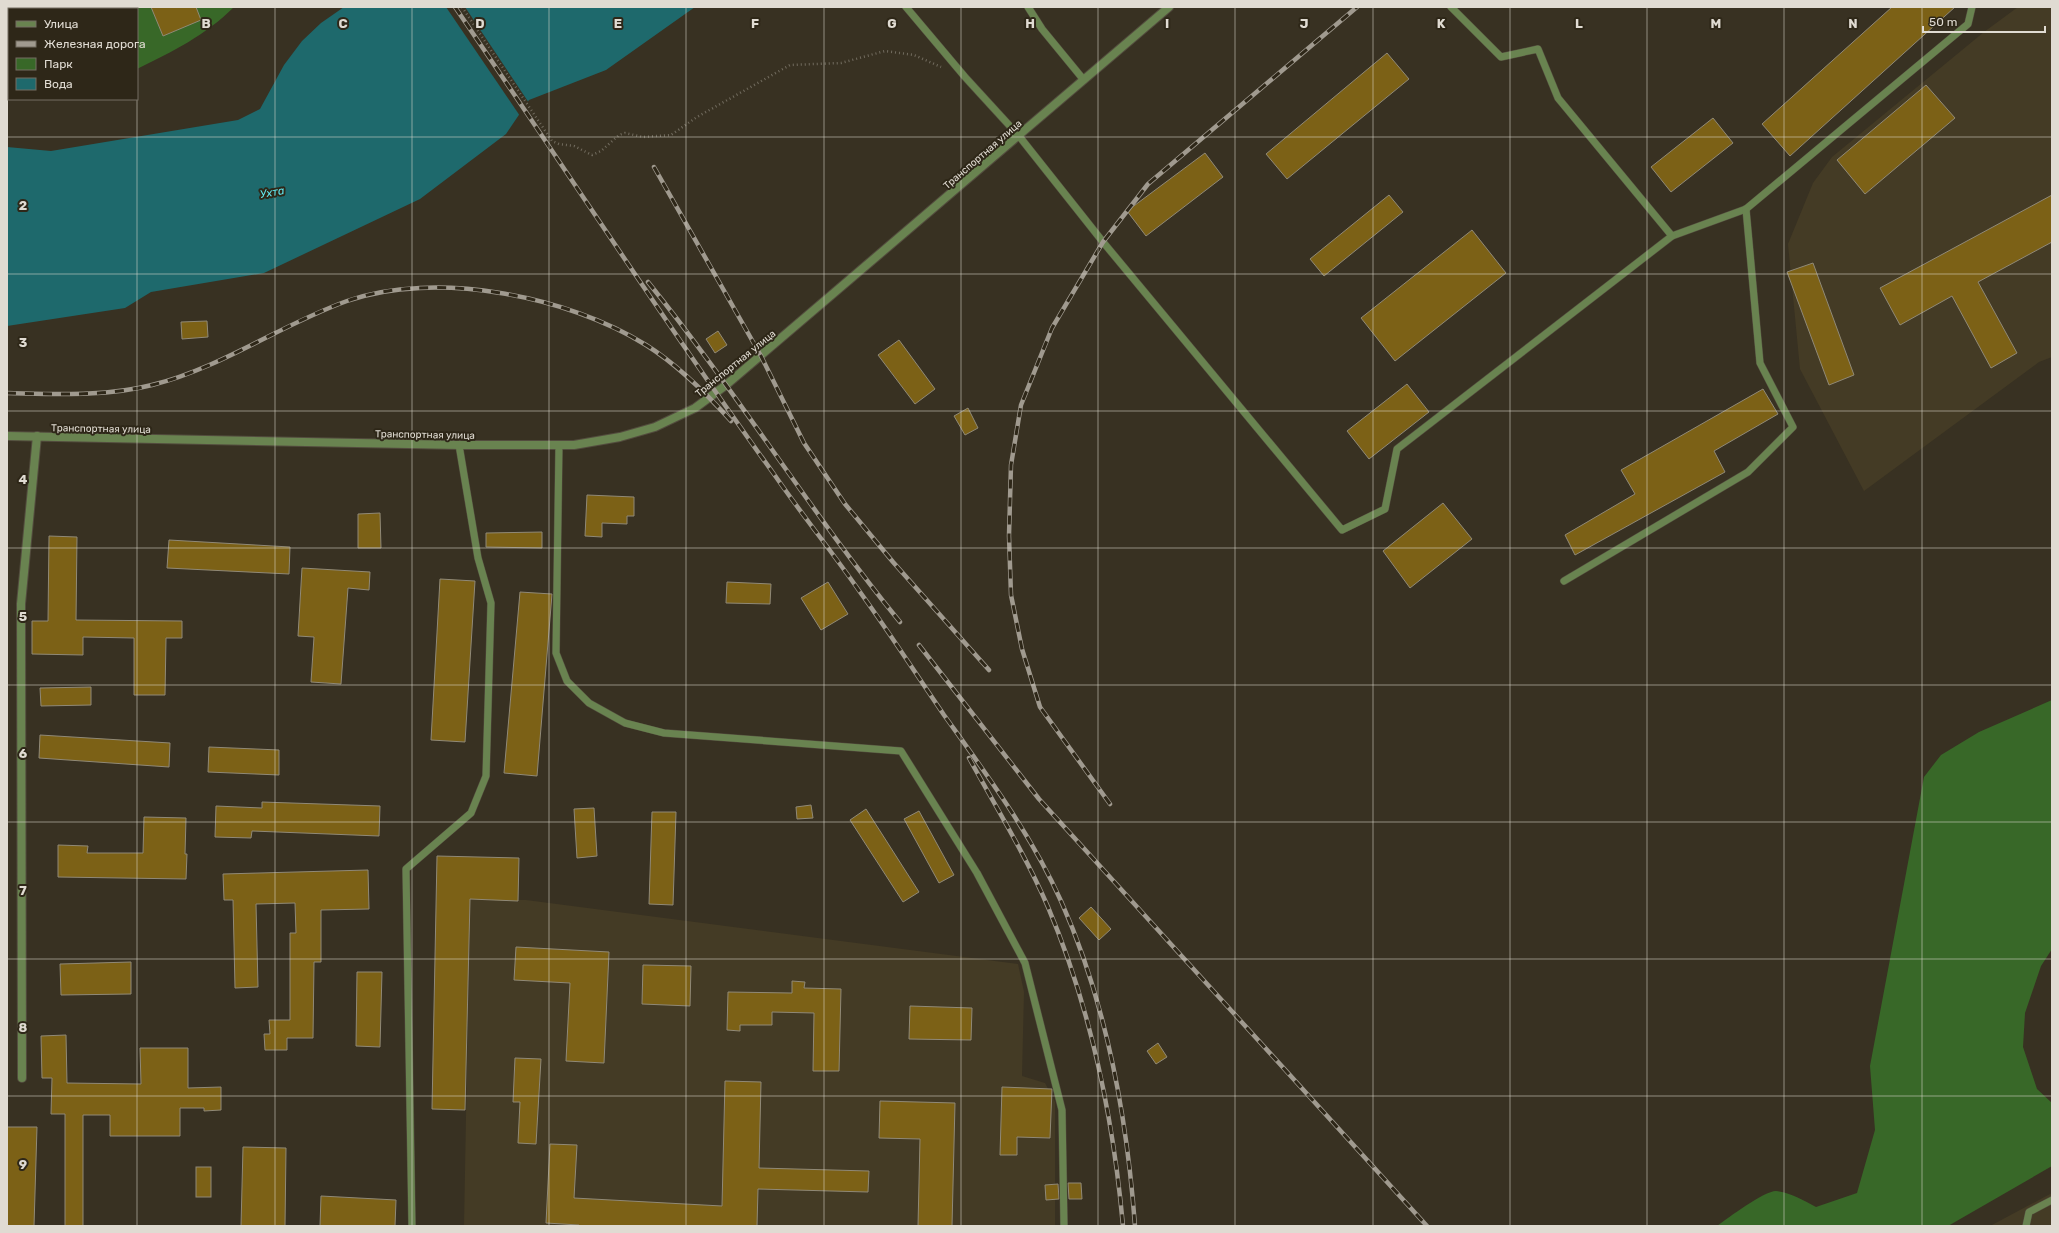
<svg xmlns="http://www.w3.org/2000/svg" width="2059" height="1233" viewBox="0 0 2059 1233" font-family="Rubik,sans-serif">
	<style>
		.built { fill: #443b25 }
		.green { fill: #386828 }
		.water { fill: #1e696c }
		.pier { fill: #383122 }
		.building { fill: #7c6116; stroke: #908977 }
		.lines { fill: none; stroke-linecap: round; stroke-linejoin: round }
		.service-casing { stroke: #534c3e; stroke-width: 8 }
		.minor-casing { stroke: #534c3e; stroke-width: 10 }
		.tertiary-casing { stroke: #534c3e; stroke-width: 10 }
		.path { stroke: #726c5f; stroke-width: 2.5; stroke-dasharray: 1 3; stroke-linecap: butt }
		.service { stroke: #698350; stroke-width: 7 }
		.minor { stroke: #698350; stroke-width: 8 }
		.tertiary { stroke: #698350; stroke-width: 8 }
		.rail-casing { stroke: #a09a8f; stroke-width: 4.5 }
		.rail { stroke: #2e2718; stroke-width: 3; stroke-dasharray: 9; stroke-linecap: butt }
		.grid { fill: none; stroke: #e0dbd2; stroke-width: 1; stroke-opacity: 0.55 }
		.labels { text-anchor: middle; stroke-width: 4; stroke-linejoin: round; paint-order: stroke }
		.street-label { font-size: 10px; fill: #e0dbd2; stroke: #2e2718 }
		.water-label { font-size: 11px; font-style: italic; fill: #61eaf1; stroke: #2e2718 }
		.grid-label { font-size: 13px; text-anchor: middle; font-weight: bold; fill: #e0dbd2; stroke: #2e2718; stroke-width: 4; stroke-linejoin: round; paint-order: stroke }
	</style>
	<rect width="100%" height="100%" fill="#383122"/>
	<g class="built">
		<path d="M2018,7H2052V357L2039,362L1864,491L1800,369L1788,244L1813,183L1832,157L1984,32Z"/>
		<path d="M470,899L526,900L1018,964L1024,992L1022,1076L1045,1083L1055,1102V1226H464Z"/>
		<path d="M2052,1193V1226H1990Z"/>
	</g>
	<g class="green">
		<path d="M7,7H234C206,35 172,52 137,69V9H9V95L7,94Z"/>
		<path d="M2052,700V949L2041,966L2025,1013L2023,1047L2037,1089L2052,1103V1166L1948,1226H1717C1728,1218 1764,1191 1776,1191C1791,1193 1803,1200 1816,1207L1857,1193L1875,1130L1870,1066L1924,777L1941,755L1979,732Z"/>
	</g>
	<path class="water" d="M344,7H695L606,70L529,100L506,134L420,199L264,273L151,292L125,308L7,326V147L51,151L238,120L260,109L284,65L302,41L321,23Z"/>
	<path class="pier" d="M446,7H465L529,103L520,116Z"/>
	<g class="building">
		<path d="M151,7H196L201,20L163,36Z"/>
		<path d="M1892,7H1955L1790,156L1762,124Z"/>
		<path d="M1387,53L1409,79L1287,179L1266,154Z"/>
		<path d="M1926,85L1955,118L1865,194L1837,160Z"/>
		<path d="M1713,118L1733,143L1671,192L1651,167Z"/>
		<path d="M1205,153L1223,177L1146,236L1127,211Z"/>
		<path d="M1389,195L1403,212L1324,276L1310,259Z"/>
		<path d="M2052,195V242L1978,282L2017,353L1991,368L1952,296L1900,325L1880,288Z"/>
		<path d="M1472,230L1506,273L1395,361L1361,318Z"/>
		<path d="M1813,263L1854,375L1829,385L1787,272Z"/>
		<path d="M207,321L208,337L182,339L181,322Z"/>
		<path d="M718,331L727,345L715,353L706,339Z"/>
		<path d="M899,340L935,389L915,404L878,355Z"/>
		<path d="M1407,384L1429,412L1369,459L1347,431Z"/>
		<path d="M1763,389L1778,414L1714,451L1725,472L1575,555L1565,535L1635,494L1621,470Z"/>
		<path d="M968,408L978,428L965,435L954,416Z"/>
		<path d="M587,495L634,497V516H627V524L602,523V537L585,536Z"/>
		<path d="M1443,503L1472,539L1410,588L1383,551Z"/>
		<path d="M380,513L381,548H358V514Z"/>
		<path d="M542,532V548L486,547V533Z"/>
		<path d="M49,536L77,537L76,620L182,621V638H166L165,695H134V638L83,637V655L32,654V621H48Z"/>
		<path d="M169,540L290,547L289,574L167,568Z"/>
		<path d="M302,568L370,572L369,590L348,588L341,684L311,682L314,637L298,636Z"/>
		<path d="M440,579L475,581L465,742L431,740Z"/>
		<path d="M727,582L771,584L770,604L726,603Z"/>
		<path d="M828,582L848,614L821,630L801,598Z"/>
		<path d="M520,592L552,594L537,776L504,773Z"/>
		<path d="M91,687V705L41,706L40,688Z"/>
		<path d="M40,735L170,743L169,767L39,758Z"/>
		<path d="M209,747L279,750V775L208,772Z"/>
		<path d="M262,802L380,806L379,836L252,831L251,838L215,837L216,806L262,808Z"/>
		<path d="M811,805L813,818L797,819L796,807Z"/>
		<path d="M594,808L597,856L577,858L574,809Z"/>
		<path d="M866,809L919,892L903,902L850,820Z"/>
		<path d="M919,811L954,875L939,883L904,819Z"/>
		<path d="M652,812H676L673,905L649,904Z"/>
		<path d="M144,817L186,818L185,854H187L186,879L58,877V845L88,846L87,853H143Z"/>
		<path d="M437,856L519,858L518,901L470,899L465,1110L432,1109Z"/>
		<path d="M368,870L369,909L321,910V962H314L313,1038H287V1050H265L264,1034H270L269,1020H290V933H296L295,903L256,904L258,987L235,988L233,900H224L223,874Z"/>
		<path d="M1091,907L1111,929L1099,940L1079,918Z"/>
		<path d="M516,947L609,952L604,1063L566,1061L570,983L514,980Z"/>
		<path d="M131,962V994L61,995L60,964Z"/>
		<path d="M643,965L691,966L690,1006L642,1004Z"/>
		<path d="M357,972H382L380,1047L356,1046Z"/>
		<path d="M792,981L805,982L804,988L841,989L839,1071H813L814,1013L772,1012V1025H740V1031L727,1030L728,992L792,993Z"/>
		<path d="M910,1006L972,1008L971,1040L909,1039Z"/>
		<path d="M66,1035L67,1083L141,1084L140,1048H188V1088L221,1087V1110L204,1111V1108H180V1136H110V1115H83V1226H65V1114H51L52,1078H42L41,1036Z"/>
		<path d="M1158,1043L1167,1057L1156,1064L1147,1051Z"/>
		<path d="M515,1058L541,1059L536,1144L518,1143L520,1102H513Z"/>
		<path d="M725,1081L761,1082L759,1168L869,1171L868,1192L758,1189L757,1226H579V1225L546,1223L550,1144L577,1145L574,1198L722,1206Z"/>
		<path d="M1002,1087L1052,1089L1050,1138L1017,1137V1155H1000Z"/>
		<path d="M880,1101L955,1103L952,1226H918L920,1139L879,1138Z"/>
		<path d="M7,1127H37L34,1226H7Z"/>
		<path d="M243,1147L286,1148L285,1226H241Z"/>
		<rect x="196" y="1167" width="15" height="30"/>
		<path d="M1068,1183H1081L1082,1199H1069Z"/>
		<path d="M1058,1184L1059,1199L1046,1200L1045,1185Z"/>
		<path d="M321,1196L396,1200L395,1226H320Z"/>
	</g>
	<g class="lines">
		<defs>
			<g id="service">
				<path d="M906,7L965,77L1019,136L1103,242L1342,530L1385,509L1397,449L1672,236L1746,209L1968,24L1972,7"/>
				<path d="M1028,7L1042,29L1083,79"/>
				<path d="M1451,7L1501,57L1538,49L1558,98L1672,236"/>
				<path d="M559,445L556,653L567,681L589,703L625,723L664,733L901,751L977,873L1025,963L1062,1110L1064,1226"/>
				<path d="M1564,581L1748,472L1793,427L1760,363L1746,209"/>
				<path d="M412,1226L406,869L471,813L486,776L491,603L478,558L459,445"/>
				<path d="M2026,1226L2029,1212L2052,1200"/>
			</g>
			<path id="minor" d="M22,1078L21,604L37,436"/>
			<path id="tertiary" d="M7,436L459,445H574L620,437L655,427L695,408L726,385L1169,7"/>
		</defs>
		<use href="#service" class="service-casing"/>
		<use href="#minor" class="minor-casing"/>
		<use href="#tertiary" class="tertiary-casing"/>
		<path class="path" d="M462,7L552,141L559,144L574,146L592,155L601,151L619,135L625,133L643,137L671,135L697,117L790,65L841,63L885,51L914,55L941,67"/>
		<use href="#service" class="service"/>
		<use href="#minor" class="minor"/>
		<use href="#tertiary" class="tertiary"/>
		<defs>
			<g id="rail">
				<path d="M455,7C562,164 665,323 776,477C803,516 833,553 860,592C889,632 916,674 944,715C987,775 1031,834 1061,901C1106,1002 1127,1117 1135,1226"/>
				<path d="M654,167L761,356L804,443L845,504L893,562L989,670"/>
				<path d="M648,282C737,392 811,513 900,622"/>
				<path d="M7,393C55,394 105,397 152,385C221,368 280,325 347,301C435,270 568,296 646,345C678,365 705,392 731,421"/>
				<path d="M919,645L1039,799L1427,1226"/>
				<path d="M969,758C996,807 1026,856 1048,907C1091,1009 1113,1116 1123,1226"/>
				<path d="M1110,804L1040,707L1022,649L1011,595L1009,536L1011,465L1021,405L1052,328L1103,242L1148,184L1357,7"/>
			</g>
		</defs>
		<use href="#rail" class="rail-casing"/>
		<use href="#rail" class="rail"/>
	</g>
	<path class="grid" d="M137,7V1226M275,7V1226M412,7V1226M549,7V1226M686,7V1226M824,7V1226M961,7V1226M1098,7V1226M1235,7V1226M1373,7V1226M1510,7V1226M1647,7V1226M1784,7V1226M1922,7V1226M7,137H2052M7,274H2052M7,411H2052M7,548H2052M7,685H2052M7,822H2052M7,959H2052M7,1096H2052"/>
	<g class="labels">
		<g class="street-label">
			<text transform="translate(982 154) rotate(-41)" y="4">Транспортная улица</text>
			<text transform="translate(735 363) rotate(-39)" y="4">Транспортная улица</text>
			<text transform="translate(101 428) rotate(1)" y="4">Транспортная улица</text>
			<text transform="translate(425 434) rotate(1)" y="4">Транспортная улица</text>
		</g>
		<g class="water-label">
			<text transform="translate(272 192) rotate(-10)" y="4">Ухта</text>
		</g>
	</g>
	<g class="grid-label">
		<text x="206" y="28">B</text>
		<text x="343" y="28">C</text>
		<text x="480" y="28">D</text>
		<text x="618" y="28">E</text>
		<text x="755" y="28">F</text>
		<text x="892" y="28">G</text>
		<text x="1030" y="28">H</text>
		<text x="1167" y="28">I</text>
		<text x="1304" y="28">J</text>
		<text x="1441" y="28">K</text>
		<text x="1579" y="28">L</text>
		<text x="1716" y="28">M</text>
		<text x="1853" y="28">N</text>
		<text x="23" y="210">2</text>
		<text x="23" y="347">3</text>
		<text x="23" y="484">4</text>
		<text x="23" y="621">5</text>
		<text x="23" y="758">6</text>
		<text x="23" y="895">7</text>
		<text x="23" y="1032">8</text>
		<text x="23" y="1169">9</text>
	</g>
	<rect width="2059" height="1233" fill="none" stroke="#e0dbd2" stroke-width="16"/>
	<rect x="8" y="8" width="130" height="92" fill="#2e2718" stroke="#756f62"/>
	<rect x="16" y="21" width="20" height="6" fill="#698350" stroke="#756f62"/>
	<text x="44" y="28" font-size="12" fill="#e0dbd2">Улица</text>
	<rect x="16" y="41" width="20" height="6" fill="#a09a8f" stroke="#756f62"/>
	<text x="44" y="48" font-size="12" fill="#e0dbd2">Железная дорога</text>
	<rect x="16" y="58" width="20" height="12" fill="#386828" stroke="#756f62"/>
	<text x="44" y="68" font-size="12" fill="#e0dbd2">Парк</text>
	<rect x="16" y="78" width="20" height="12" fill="#1e696c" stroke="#756f62"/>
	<text x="44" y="88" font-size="12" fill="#e0dbd2">Вода</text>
	<path d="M1923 26v6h122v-6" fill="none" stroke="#e0dbd2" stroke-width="2"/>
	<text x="1929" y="26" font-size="12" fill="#e0dbd2" stroke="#2e2718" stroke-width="3" paint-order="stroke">50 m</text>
</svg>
